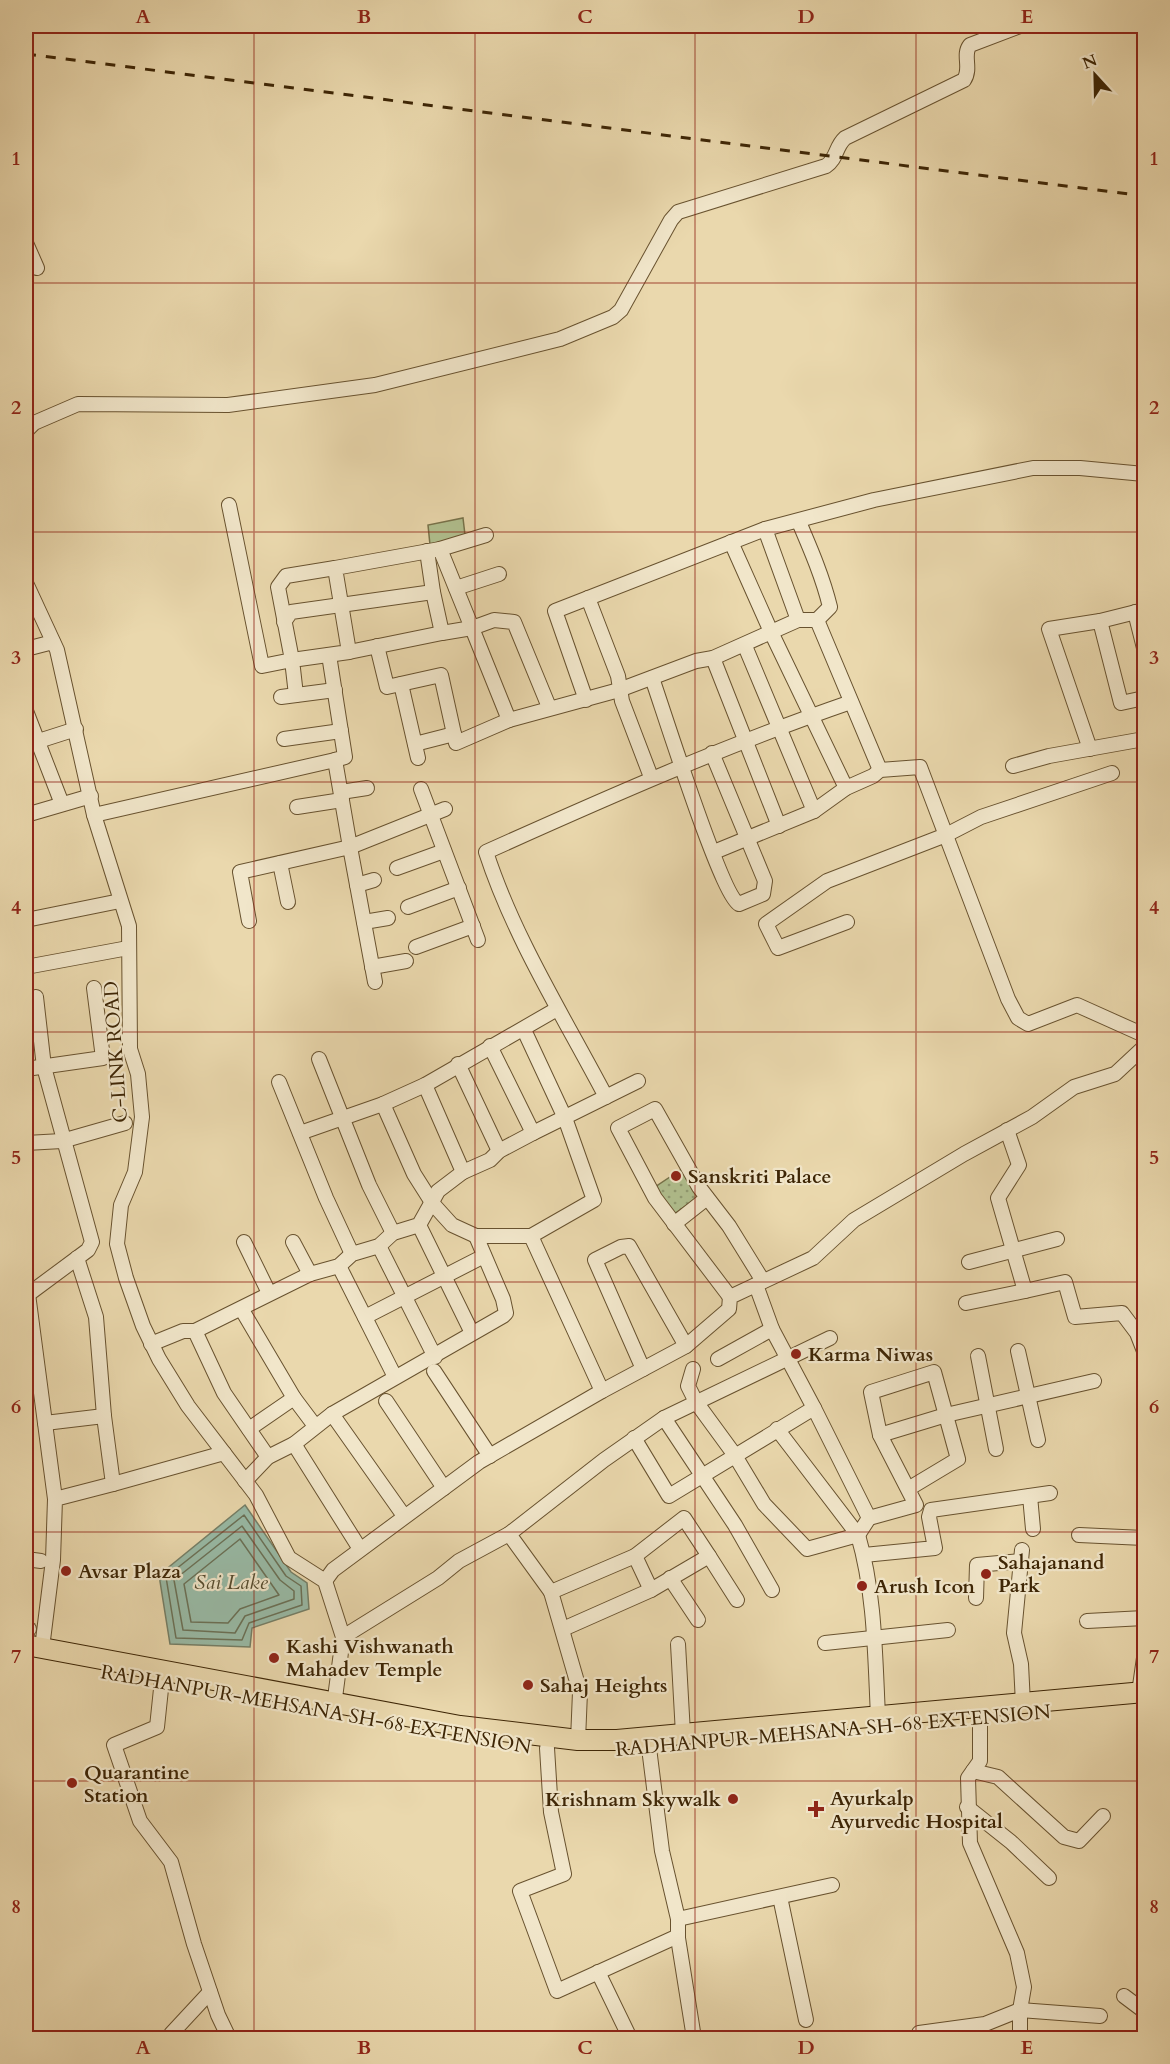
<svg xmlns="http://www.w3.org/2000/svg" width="1170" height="2064" viewBox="0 0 1170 2064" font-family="Cardo,serif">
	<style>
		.grass { fill: url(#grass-dots); stroke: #77724a; stroke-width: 1.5 }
		.garden { fill: #b1c08f; stroke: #77724a; stroke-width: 1.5 }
		.water { fill: #98baa6; stroke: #747e66; stroke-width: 1.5 }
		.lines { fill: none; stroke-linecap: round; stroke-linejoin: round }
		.shore { stroke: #6a7056; stroke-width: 1.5 }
		.minor-casing { stroke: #68522f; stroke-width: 16 }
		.highway-casing { stroke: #3d2505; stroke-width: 22 }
		.minor { stroke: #f1e6ca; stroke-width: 14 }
		.highway { stroke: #ead8ad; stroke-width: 20 }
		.rail { stroke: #3d2505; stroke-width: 3; stroke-dasharray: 10 10; stroke-linecap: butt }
		.grid { fill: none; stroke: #8f2418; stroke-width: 1.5; stroke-opacity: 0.55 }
		.poi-dot { fill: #8f2418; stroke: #f1e6ca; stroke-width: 2 }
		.labels { text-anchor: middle; stroke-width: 4.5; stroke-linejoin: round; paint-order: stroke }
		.street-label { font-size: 20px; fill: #3d2505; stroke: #f1e6ca }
		.poi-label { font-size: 20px; font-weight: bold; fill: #3d2505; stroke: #f1e6ca; text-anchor: start }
		.water-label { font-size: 21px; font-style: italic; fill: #544a2d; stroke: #f1e6ca }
		.neatline { fill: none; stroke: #8f2418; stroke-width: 2 }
		.grid-label { font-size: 20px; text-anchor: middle; font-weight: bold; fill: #8f2418 }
	</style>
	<defs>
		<pattern id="grass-dots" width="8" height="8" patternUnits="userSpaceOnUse" patternTransform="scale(1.5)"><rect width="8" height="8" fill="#b1c08f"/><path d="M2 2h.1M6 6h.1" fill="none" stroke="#919c73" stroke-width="1.8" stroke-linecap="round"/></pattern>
	</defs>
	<rect width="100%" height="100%" fill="#ead8ad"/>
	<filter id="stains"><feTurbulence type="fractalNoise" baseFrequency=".00333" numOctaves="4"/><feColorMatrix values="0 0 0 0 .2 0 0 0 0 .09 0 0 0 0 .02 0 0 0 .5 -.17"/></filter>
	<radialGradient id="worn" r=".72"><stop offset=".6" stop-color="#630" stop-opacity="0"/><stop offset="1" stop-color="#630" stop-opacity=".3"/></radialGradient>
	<path class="grass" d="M682,1169L700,1196L674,1214L655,1187Z"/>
	<path class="garden" d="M463,518L465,535L430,545L428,525Z"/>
	<path class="water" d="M245,1505L291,1572L307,1583L309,1609L252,1628L250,1647L170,1644L159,1575Z"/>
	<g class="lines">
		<g class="shore">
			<path d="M244,1515L286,1576L301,1586L302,1605L249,1623L242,1640L176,1638L166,1577Z"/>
			<path d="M242,1526L280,1580L294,1591V1599L245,1616L235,1633L183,1630L174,1580Z"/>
			<path d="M240,1539L279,1595L240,1609L228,1623L191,1622L184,1584Z"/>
		</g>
		<defs>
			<g id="minor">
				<path d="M26,243L37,268"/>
				<path d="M26,431L34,423L78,404L228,405L375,385L560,339L613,317L621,310L671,220L678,212L826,166C837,159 835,147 845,138L964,80C972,68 962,55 970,45L1020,26"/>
				<path d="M229,505L262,666L292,660L278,587L286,576L335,568"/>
				<path d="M765,529L798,620"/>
				<path d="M731,542L772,634L846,788"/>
				<path d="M26,583L57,650L94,815L129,926L130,1049L138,1074L142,1117L135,1172L121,1205L117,1244L126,1278L143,1326L159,1359L188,1406L256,1495L289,1558L325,1581L343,1637L333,1713"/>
				<path d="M456,588L499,574"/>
				<path d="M433,592L442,633L472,628L440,549L486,535"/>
				<path d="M588,598L618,676L622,701L651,777"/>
				<path d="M1135,612L1144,648"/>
				<path d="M817,620L880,770"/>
				<path d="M1100,621L1121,703L1144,698"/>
				<path d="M284,622L291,612L433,592L427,551"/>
				<path d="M377,646L387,687L441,675L456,743L509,720L619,690L696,661L713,658L798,620H817L830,607C823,578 811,550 799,522"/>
				<path d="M745,646L814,811"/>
				<path d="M26,649L53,642"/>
				<path d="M349,652L442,633"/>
				<path d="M329,655L345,757L335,760L350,847L445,809"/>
				<path d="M713,658L779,826"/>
				<path d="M652,678C663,709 721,895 739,904L763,894L765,881L712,753"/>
				<path d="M401,684L418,758"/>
				<path d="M296,695L292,660L349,652L335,568L440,549"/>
				<path d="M281,697L335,690"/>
				<path d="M586,700L555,611L765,529L874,500L1033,468H1080L1144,474"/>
				<path d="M26,711L62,804"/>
				<path d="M509,720L472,628L494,620L514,622L549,707"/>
				<path d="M284,739L341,731"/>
				<path d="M415,744L454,734"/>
				<path d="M26,745L76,729"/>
				<path d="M1090,749L1049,629L1100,621L1144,610"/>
				<path d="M1013,766L1049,756L1144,739"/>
				<path d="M421,789L478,940"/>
				<path d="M341,792L367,788"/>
				<path d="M297,807L342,800"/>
				<path d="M26,815L91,796"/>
				<path d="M94,815L335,760"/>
				<path d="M714,852L814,811L846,788L873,776L880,770L920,767L1008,999L1018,1018L1028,1024L1077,1005L1144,1035"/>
				<path d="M280,863L288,902"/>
				<path d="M397,868L444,851"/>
				<path d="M357,885L374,880"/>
				<path d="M408,907L459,888"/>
				<path d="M26,920L120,901"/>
				<path d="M249,921L240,872L350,847L375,982"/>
				<path d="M364,922L388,918"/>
				<path d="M847,922L778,948L766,924L827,881L946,835L981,817L1112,773"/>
				<path d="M416,947L473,926"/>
				<path d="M26,967L128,948"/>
				<path d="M372,967L406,961"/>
				<path d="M490,1046L533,1133"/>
				<path d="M319,1059L369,1185L393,1233"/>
				<path d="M458,1064L499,1151"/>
				<path d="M26,1069L103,1058L94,988"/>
				<path d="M279,1082L326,1198L352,1254"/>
				<path d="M425,1085L463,1172"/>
				<path d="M606,1097C564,1017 514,938 486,852C606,798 726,745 851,702"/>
				<path d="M383,1104L414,1174L433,1204L452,1225L476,1236H531L594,1200L565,1118L524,1030"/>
				<path d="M1007,1130L1019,1165L998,1198L1025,1291L1065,1282L1075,1317L1122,1313L1137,1333L1144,1351"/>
				<path d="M300,1133L383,1104L425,1085L557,1009"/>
				<path d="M26,1143L62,1141L125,1123"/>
				<path d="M674,1224L707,1198"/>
				<path d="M419,1225L472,1333"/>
				<path d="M531,1236L602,1391"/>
				<path d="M244,1242L269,1293"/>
				<path d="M293,1242L310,1274"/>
				<path d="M379,1246L435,1357"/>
				<path d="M969,1262L1057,1239"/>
				<path d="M339,1266L395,1377"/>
				<path d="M28,1294L55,1499"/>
				<path d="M26,1296L88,1250L92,1242L44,1067L36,997"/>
				<path d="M730,1297L655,1198L618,1128L655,1109L699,1187L729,1226L763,1281"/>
				<path d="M966,1303L1025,1291"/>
				<path d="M242,1310L294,1398L315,1426"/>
				<path d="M365,1317L484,1256"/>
				<path d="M195,1331L224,1393L268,1457"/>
				<path d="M151,1344L183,1331H195L310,1274L339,1266L352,1254L379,1246L393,1233L419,1225L438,1191L463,1172L490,1160L499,1151L533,1133L638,1081"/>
				<path d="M1018,1351L1038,1440"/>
				<path d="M978,1356L996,1449"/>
				<path d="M718,1359L772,1329"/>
				<path d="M643,1369L595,1260L621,1247L629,1246L686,1346"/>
				<path d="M693,1369L688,1386L696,1402L734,1454L764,1504L807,1549L858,1535C875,1593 875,1656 878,1716"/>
				<path d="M434,1371L490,1456"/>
				<path d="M386,1401L444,1488"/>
				<path d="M332,1414L404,1516"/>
				<path d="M664,1418L735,1525L772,1590"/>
				<path d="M45,1423L104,1416"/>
				<path d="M249,1429L294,1398"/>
				<path d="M777,1429L858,1535L869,1518L814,1408"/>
				<path d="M880,1435L946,1415L1094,1381"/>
				<path d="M634,1438L669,1496L814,1408L772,1329L756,1285"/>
				<path d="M294,1444L360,1549"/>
				<path d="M245,1481L268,1457L294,1444L332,1414L503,1316L506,1313L503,1299L476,1236"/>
				<path d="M113,1484L224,1453"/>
				<path d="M1030,1496L1033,1529"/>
				<path d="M869,1518L916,1505L880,1435L871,1392L934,1372L958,1459L908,1489"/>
				<path d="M509,1534L551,1592"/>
				<path d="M1079,1535L1144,1538"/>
				<path d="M1022,1550L1014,1633L1021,1664L1023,1704"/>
				<path d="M864,1555L935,1548L929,1517L931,1510L1050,1493"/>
				<path d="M709,1556L737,1600"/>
				<path d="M26,1559L41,1561"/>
				<path d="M670,1578L698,1620"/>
				<path d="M325,1581L333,1570L479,1462L602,1391L686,1346L729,1309L730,1297L813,1258L854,1220L964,1154L1032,1117L1074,1087L1115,1074L1144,1047"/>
				<path d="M976,1598L977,1565L1020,1561"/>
				<path d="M1087,1621L1144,1618"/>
				<path d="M26,1629H29"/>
				<path d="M563,1629L651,1590L709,1556L684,1518L635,1556"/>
				<path d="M343,1637L438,1578L459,1561L509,1534L604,1460L664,1418L830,1338"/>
				<path d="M825,1643L948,1630"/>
				<path d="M678,1644L683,1734"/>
				<path d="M42,1648L53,1560L55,1499L113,1484L104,1416L96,1317L77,1258"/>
				<path d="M163,1670L157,1727L114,1745L140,1821L171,1862L194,1944L218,2015L229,2038"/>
				<path d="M1139,1693L1144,1658"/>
				<path d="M980,1707V1761L968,1778L970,1843L1017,1953L1024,1987L1020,2010V2038"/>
				<path d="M578,1740L580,1692L551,1592L635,1556L651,1590"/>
				<path d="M547,1748L551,1812L564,1874L520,1891L557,1991L678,1936"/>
				<path d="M649,1748L662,1851L678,1919V1938L694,2038"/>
				<path d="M973,1771L998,1777L1064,1837L1079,1841L1103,1816"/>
				<path d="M967,1807L1011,1842L1049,1878"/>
				<path d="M780,1897L806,2020"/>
				<path d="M678,1919L832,1885"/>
				<path d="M598,1972L630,2038"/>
				<path d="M1124,1996L1144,2011"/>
				<path d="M919,2033L985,2024L1020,2010L1100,2016"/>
				<path d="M171,2034L210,1992"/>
			</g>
			<path id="highway" d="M26,1645L460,1726L578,1740H617L1144,1692"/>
		</defs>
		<use href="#minor" class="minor-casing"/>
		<use href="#highway" class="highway-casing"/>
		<use href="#minor" class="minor"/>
		<use href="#highway" class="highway"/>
		<path class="rail" d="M26,54L1144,196"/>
	</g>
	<path class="grid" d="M254,26V2038M475,26V2038M695,26V2038M916,26V2038M26,283H1144M26,532H1144M26,782H1144M26,1032H1144M26,1282H1144M26,1532H1144M26,1781H1144"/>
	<g class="poi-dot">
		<circle cx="676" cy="1176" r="6"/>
		<circle cx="796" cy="1354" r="6"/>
		<circle cx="66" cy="1571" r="6"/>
		<circle cx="986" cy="1574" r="6"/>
		<circle cx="862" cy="1586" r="6"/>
		<circle cx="274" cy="1658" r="6"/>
		<circle cx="528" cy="1685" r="6"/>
		<circle cx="72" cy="1783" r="6"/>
		<circle cx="733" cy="1799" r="6"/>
		<path d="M813 1800h6v6h6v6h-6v6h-6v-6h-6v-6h6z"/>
	</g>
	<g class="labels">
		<g class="street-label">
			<text transform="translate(115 1052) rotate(-94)" y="7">C-LINK ROAD</text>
			<text transform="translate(316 1709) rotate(10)" y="7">RADHANPUR-MEHSANA SH-68 EXTENSION</text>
			<text transform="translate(833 1730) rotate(-5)" y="7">RADHANPUR-MEHSANA SH-68 EXTENSION</text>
		</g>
		<g class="poi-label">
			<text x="688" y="1183">Sanskriti Palace</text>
			<text x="808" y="1361">Karma Niwas</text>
			<text x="998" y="1569">Sahajanand<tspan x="998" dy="23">Park</tspan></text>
			<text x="78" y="1578">Avsar Plaza</text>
			<text x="874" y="1593">Arush Icon</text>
			<text x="286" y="1653">Kashi Vishwanath<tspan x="286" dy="23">Mahadev Temple</tspan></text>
			<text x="540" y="1692">Sahaj Heights</text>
			<text x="84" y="1779">Quarantine<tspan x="84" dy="23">Station</tspan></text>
			<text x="830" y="1805">Ayurkalp<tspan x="830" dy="23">Ayurvedic Hospital</tspan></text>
			<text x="721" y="1806" text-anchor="end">Krishnam Skywalk</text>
		</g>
		<g class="water-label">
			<text x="231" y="1589">Sai Lake</text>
		</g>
	</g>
	<rect width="1170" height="2064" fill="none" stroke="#ead8ad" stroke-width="66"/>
	<g transform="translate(1095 75) rotate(338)" stroke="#f1e6ca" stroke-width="4.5" paint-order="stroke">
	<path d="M0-4.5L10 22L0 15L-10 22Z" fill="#3d2505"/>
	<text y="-9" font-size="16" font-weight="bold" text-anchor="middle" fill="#3d2505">N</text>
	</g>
	<rect x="33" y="33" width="1104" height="1998" class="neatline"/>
	<g class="grid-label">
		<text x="143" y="23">A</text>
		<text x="364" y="23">B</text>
		<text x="585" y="23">C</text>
		<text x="806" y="23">D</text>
		<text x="1027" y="23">E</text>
		<text x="16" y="165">1</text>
		<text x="1154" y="165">1</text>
		<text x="16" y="414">2</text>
		<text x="1154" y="414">2</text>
		<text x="16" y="664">3</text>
		<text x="1154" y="664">3</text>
		<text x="16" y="914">4</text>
		<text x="1154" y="914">4</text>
		<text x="16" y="1164">5</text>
		<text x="1154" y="1164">5</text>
		<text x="16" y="1413">6</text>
		<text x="1154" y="1413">6</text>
		<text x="16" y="1663">7</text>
		<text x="1154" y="1663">7</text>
		<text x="16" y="1913">8</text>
		<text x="1154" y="1913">8</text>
		<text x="143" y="2054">A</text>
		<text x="364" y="2054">B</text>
		<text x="585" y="2054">C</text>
		<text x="806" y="2054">D</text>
		<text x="1027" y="2054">E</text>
	</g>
	<rect width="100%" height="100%" filter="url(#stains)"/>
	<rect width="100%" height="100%" fill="url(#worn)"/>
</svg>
